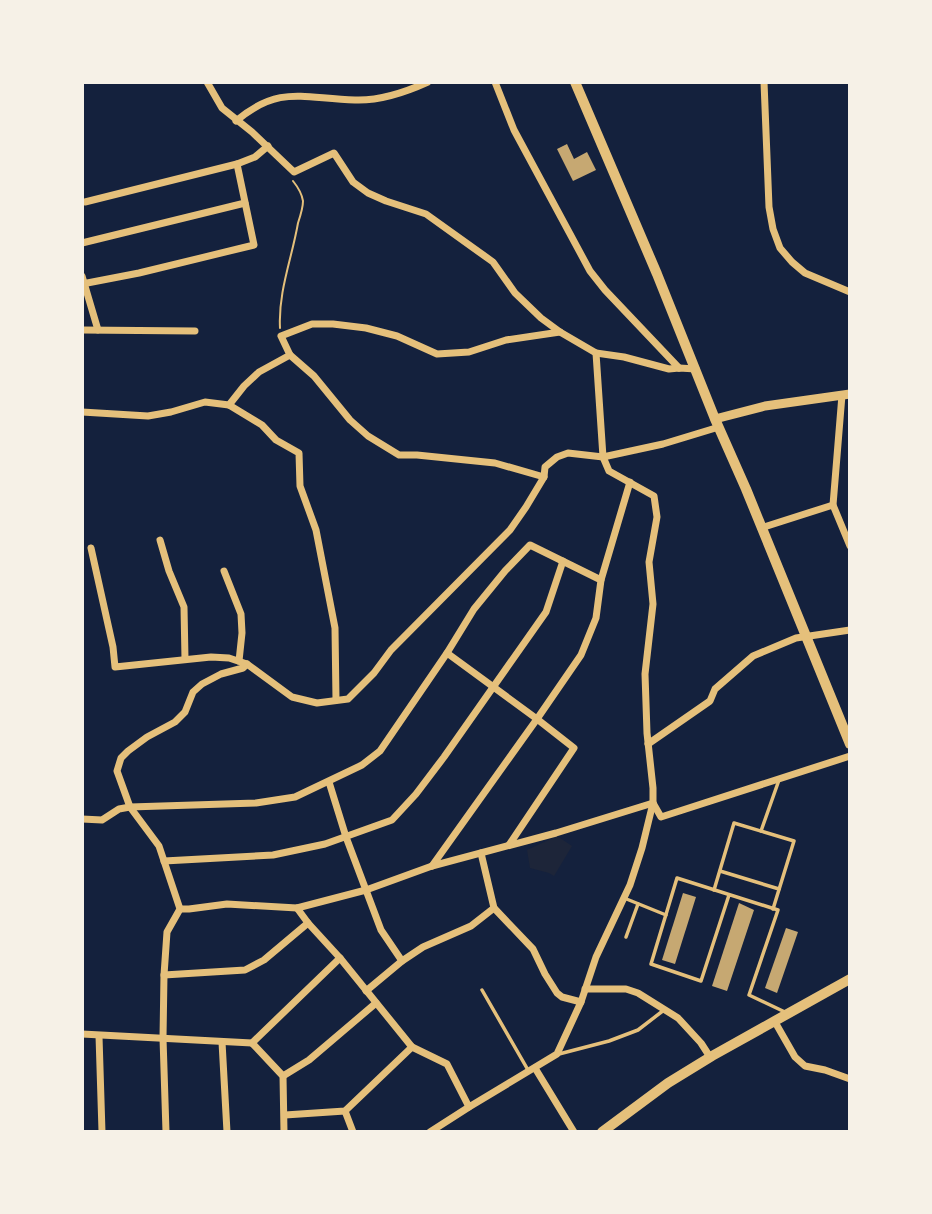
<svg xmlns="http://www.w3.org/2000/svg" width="932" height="1214" viewBox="0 0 932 1214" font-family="'PT Sans',sans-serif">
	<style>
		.green { fill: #1d2539 }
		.building { fill: #c6a872 }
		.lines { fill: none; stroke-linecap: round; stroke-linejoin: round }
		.path { stroke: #e5c07b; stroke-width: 2 }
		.service { stroke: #e5c07b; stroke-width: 3.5 }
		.minor { stroke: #e5c07b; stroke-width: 7 }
		.tertiary { stroke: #e5c07b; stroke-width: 9 }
		.secondary { stroke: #e5c07b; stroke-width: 10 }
	</style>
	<rect width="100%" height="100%" fill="#14213d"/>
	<path class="green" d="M557,836L572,846L554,876L549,873L530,868L527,850Z"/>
	<g class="building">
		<path d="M567,144L574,159L587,152L596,170L573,181L557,149Z"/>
		<path d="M683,893L696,897L675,964L662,960Z"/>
		<path d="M739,903L754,910L727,991L712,986Z"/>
		<path d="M786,928L798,932L777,993L765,988Z"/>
	</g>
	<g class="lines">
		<path class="path" d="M280,328C278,292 292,258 298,223C300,217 303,207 303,201C302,194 297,186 293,181"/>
		<g class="service">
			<path d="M761,831L779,780"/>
			<path d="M720,871L779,889"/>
			<path d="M714,890L734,823L794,841L773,909"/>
			<path d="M729,895L701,981L651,964L677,878L778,910L749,995L787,1013"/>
			<path d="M624,898L666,915"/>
			<path d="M626,937L638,904"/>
			<path d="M482,990L528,1070"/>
			<path d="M559,1054L609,1041L638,1030L664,1010"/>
		</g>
		<g class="minor">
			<path d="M207,82L222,108L252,132L294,172L334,153L353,182L368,193L386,201L426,214L493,262L515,293L541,318L560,332L596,353L624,357L669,369L679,368L696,369"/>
			<path d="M495,82L514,130L590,271L605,290L679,368"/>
			<path d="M764,82L769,207L773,229L780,248L792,262L805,273L850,292"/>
			<path d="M236,121C280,84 304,99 355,100C380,101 406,92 428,82"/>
			<path d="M85,202L237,164"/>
			<path d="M82,243L245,203"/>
			<path d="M82,276L98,330"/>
			<path d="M82,284L139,273L254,245L237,164L255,157L268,146"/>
			<path d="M82,330L195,331"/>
			<path d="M290,355L314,376L350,420L368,436L399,455H417L495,463L544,477"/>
			<path d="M842,395L833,505L850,546"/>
			<path d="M229,405L244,386L259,372L290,355L281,336L312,324H333L366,328L397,336L437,354L469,352L506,340L560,332"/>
			<path d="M82,412L148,416L171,412L205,402L229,405L262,425L276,440L299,453L300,486L316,530L335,628L336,700"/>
			<path d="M761,528L833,505"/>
			<path d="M160,540L169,571L184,607L185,659"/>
			<path d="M91,548L113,647L115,667L211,657L229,658L247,664L292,697L317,703L348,699L374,673L391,650L510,530L526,507L544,477L545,467L557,457L568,453L603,457L663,444L719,427"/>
			<path d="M224,571L241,614L242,633L239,661"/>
			<path d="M601,580L630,482"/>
			<path d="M447,653L537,719L574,748L509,845"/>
			<path d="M648,744L710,701L715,689L753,656L796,638L850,630"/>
			<path d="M329,782L346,837L381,930L402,961"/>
			<path d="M653,803L661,817L850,756"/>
			<path d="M82,819L102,820L119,809L130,807L256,803L295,797L362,765L380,751L447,653L474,609L505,571L530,545L601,580L596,618L581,655L537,719L432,866"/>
			<path d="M481,853L494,908L533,949L545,974L557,993L562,997L581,1002"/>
			<path d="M164,861L273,855L325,844L392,820L416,794L444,757L546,612L563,561"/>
			<path d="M297,908L308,923L340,958L412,1047L447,1064L469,1107L557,1054L581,1002L596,957L630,885L642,848L653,803V788L647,733L645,674L653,604L649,562L657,517L654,496L609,471L603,457L596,353"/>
			<path d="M180,909H189L227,904L297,908L366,890L432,866L556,833L653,803"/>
			<path d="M164,975L245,970L264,960L308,923"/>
			<path d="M585,989H626L638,993L678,1018L701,1043L710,1057"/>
			<path d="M366,991L402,961L423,947L471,926L494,908"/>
			<path d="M775,1022L795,1057L805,1066L825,1070L850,1079"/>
			<path d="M82,1034L252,1043L340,958"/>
			<path d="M99,1036L102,1132"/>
			<path d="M222,1042L227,1132"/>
			<path d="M252,1043L283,1076L284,1132"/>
			<path d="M535,1068L574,1132"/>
			<path d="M283,1076L309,1060L376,1003"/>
			<path d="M345,1111L353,1132"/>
			<path d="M285,1115L345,1111L412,1047"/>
			<path d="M166,1132L163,1038L164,975L167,932L180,909L159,846L130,807L117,771L121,758L128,751L147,737L175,722L185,712L193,692L202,684L221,674L243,668L247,664"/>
			<path d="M430,1132L469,1107"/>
		</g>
		<path class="tertiary" d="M715,419L765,406L850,394"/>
		<g class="secondary">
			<path d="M575,82L657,274L715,419L746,489L850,744"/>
			<path d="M602,1132L668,1083L712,1056L850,979"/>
		</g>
	</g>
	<rect width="932" height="1214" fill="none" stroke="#f6f1e7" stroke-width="168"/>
</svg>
